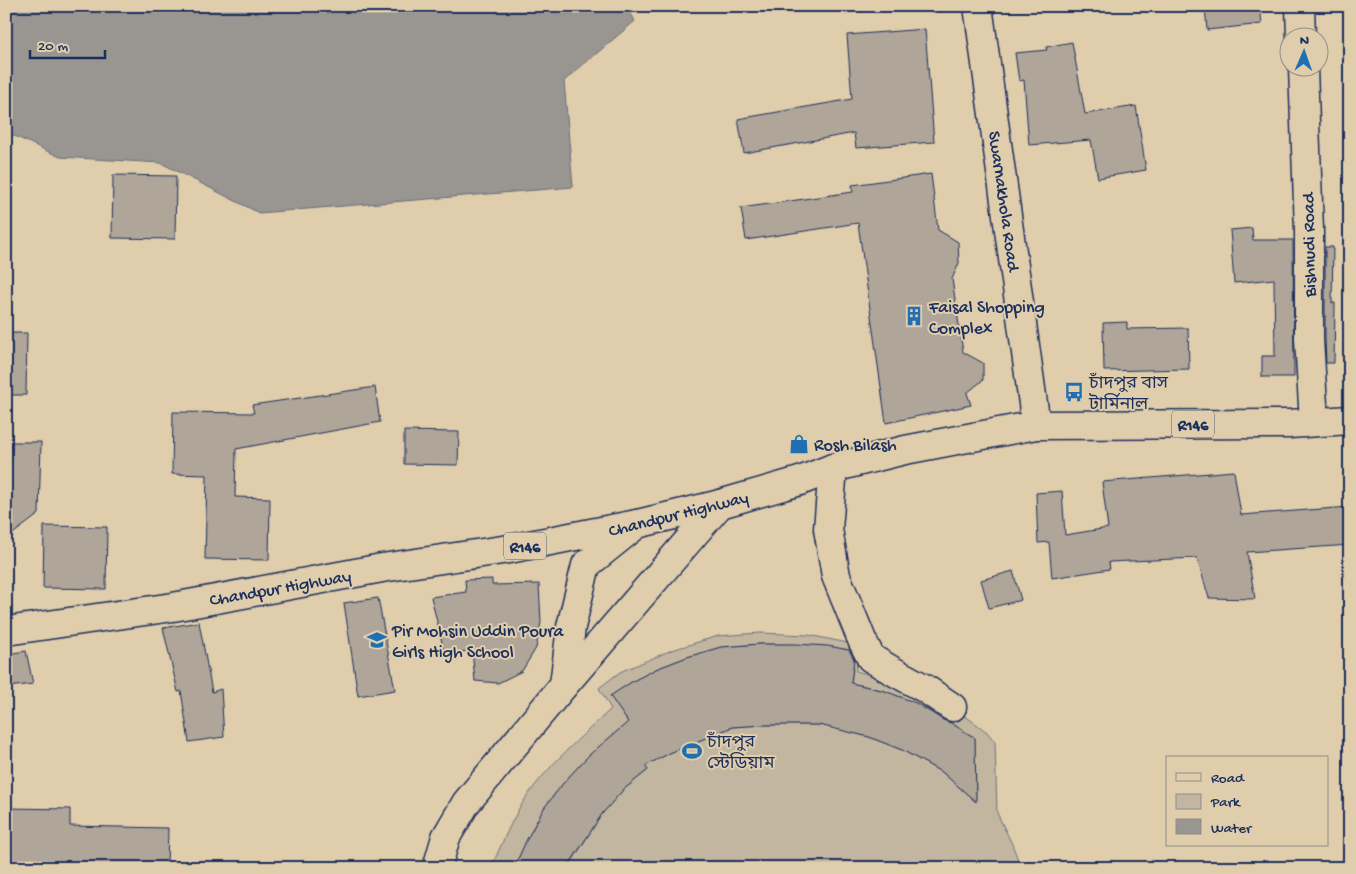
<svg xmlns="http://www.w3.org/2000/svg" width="1356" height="874" viewBox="0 0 1356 874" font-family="'Gochi Hand','Noto Sans Bengali',sans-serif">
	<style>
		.green { fill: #c2b6a0; stroke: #6e727f; fill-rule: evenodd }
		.water { fill: #999590; stroke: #676c7c }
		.building { fill: #afa598; stroke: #1b2f5e }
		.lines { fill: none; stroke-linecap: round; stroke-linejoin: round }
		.minor-casing { stroke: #1b2f5e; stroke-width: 31 }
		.major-casing { stroke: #1b2f5e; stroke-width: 31 }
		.minor { stroke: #dfcdab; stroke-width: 28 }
		.major { stroke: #dfcdab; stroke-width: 28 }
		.labels { text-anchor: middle; stroke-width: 4; stroke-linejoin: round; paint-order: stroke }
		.shield { fill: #dfcdab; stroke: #565e75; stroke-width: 1 }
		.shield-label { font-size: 16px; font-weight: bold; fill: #1b2f5e }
		.street-label { font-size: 18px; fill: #1b2f5e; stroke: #dfcdab }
		.poi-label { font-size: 18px; fill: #1b2f5e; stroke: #dfcdab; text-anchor: start }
	</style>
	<rect width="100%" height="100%" fill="#dfcdab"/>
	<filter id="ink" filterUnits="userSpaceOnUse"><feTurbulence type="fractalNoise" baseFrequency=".02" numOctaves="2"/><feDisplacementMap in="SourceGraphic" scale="10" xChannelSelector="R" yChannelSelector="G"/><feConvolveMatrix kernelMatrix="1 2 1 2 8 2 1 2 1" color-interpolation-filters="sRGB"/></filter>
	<g filter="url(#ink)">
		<path class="green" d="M760,633L808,635L858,645L856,671L885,679L915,690L968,718L987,732L995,742L997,813L1012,844L1021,868H568L602,814L623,790L648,770L619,730C591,753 564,778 544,809C532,827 523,848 514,868H491C502,844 514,813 530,792C553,761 582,736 611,709L599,688L620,672L672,650L718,636ZM760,644C793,644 823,645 855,651L845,730L819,725H763L732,727L672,752L653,761L611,696L633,681L656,669L687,657L721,647ZM855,684C899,691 938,714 975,738L976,802L943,773L902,750L869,737L850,732Z"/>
		<path class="water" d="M6,6H78L80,11L94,6H627L635,21L564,81L573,187L259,213L161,163L60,157L6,132Z"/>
		<g class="building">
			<path d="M1205,6H1260L1262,24L1207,30Z"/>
			<path d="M925,29L934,142L856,148L854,133L744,153L738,119L852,99L847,35Z"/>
			<path d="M1072,42L1085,114L1136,106L1146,170L1098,178L1091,140L1029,145L1024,80L1019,81L1015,53L1047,50L1046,47Z"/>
			<path d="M931,174L938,230L958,242L959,263L952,279L963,352L983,363V380L967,393L971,405L886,423L858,223L746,240L741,208L853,192L852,185Z"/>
			<path d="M113,175L176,176L175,239L112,238Z"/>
			<path d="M1252,228L1253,240H1293L1294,377H1262V356H1275L1274,279L1234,283L1230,230Z"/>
			<path d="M1325,247H1333L1332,303H1335L1334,363H1326L1325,339Z"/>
			<path d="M1127,322V329L1188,328L1189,369L1104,371L1103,323Z"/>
			<path d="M6,333H27L26,395H6Z"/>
			<path d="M375,387L380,422L236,449L235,497L270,498L269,560L205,559L207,475L172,474L173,412L254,413L252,405Z"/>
			<path d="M404,431L459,432L458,465L404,464Z"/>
			<path d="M6,442H41L39,514L6,539Z"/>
			<path d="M1234,471L1241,515L1350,507V545L1247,552L1255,599L1209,598L1197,558L1109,562L1110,569L1052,578L1049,542L1038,543L1036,493L1062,491L1065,535L1108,528L1102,482Z"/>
			<path d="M44,526L107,527L106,589L43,588Z"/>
			<path d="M1013,571L1021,600L989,608L981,580Z"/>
			<path d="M492,579V585L539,584L541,622L536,648L522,671L498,683L475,681L472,650L445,655L431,597L466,592L465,580Z"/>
			<path d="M378,598L395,690L358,696L344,603Z"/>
			<path d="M199,622L212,692L221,689L224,737L189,742L181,691L178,692L163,628Z"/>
			<path d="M760,644H796L828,646L849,650L854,659L851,683L885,691L916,703L943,720L951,723L975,738L976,802L943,773L902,750L869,737L819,725H763L732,727L672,752L645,766L648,770L623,790L602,814L567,868H514L526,841L544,808L565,781L589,755L628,722L610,696L633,681L656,669L687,657L721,647Z"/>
			<path d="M26,651L33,684L8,687L6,654Z"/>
			<path d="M7,808L70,809V826L168,828L167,868H6Z"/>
		</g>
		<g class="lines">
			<defs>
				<g id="minor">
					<path d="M978,6L1036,425"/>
					<path d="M1300,6L1301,38"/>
					<path d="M1303,68L1309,230V339L1314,422"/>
					<path d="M833,468L828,529L836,576L862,640L871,658L891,670L924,688L952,707"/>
					<path d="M564,685L571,627L586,565L637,524"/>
					<path d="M437,868L446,837L466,803L564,685L720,504"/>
				</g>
				<path id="major" d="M6,631L173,607L382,568L509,549L637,524L720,504L800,481L833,468L905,450L1036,425L1289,424L1350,420"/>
			</defs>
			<use href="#minor" class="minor-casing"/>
			<use href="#major" class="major-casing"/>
			<use href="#minor" class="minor"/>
			<use href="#major" class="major"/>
		</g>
	</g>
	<defs>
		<symbol id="building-bare" viewBox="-9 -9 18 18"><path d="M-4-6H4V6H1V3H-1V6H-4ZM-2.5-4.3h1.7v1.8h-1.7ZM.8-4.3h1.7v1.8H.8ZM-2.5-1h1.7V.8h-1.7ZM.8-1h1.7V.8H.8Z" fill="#1f6fb2" stroke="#dfcdab" stroke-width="2.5" paint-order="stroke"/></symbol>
		<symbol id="bus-bare" viewBox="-9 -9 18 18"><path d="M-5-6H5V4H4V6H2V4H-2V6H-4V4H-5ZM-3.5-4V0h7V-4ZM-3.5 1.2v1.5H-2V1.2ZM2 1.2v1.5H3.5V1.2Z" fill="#1f6fb2" stroke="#dfcdab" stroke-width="2.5" paint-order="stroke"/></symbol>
		<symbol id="shop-bare" viewBox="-9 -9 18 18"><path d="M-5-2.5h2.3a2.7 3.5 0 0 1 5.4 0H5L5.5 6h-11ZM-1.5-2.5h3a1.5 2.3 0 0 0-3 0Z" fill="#1f6fb2" stroke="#dfcdab" stroke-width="2.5" paint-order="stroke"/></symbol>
		<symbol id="school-bare" viewBox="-9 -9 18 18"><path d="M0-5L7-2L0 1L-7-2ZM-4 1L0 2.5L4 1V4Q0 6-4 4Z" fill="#1f6fb2" stroke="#dfcdab" stroke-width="2.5" paint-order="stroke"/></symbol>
		<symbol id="stadium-bare" viewBox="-9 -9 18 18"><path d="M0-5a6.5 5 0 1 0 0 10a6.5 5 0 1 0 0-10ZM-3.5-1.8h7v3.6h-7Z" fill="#1f6fb2" stroke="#dfcdab" stroke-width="2.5" paint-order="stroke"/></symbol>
	</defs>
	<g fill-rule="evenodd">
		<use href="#building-bare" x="900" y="302" width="28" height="28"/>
		<use href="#bus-bare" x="1060" y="378" width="28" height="28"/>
		<use href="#shop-bare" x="785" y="430" width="28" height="28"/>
		<use href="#school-bare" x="363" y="626" width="28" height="28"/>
		<use href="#stadium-bare" x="678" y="737" width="28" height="28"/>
	</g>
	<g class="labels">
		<g class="shield">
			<rect x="1172" y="410.5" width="42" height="27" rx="4"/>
			<rect x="504" y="532.5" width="42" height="27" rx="4"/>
		</g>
		<g class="shield-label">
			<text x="1193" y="430">R146</text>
			<text x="525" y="552">R146</text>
		</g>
		<g class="street-label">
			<text transform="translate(1005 201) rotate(82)" y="6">Swarnakhola Road</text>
			<text transform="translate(1308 245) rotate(-91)" y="6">Bishnudi Road</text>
			<text transform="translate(678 513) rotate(-14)" y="6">Chandpur Highway</text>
			<text transform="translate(280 587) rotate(-10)" y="6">Chandpur Highway</text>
		</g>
		<g class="poi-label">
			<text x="929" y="312">Faisal Shopping<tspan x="929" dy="21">Complex</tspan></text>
			<text x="1089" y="388">চাঁদপুর বাস<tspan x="1089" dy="21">টার্মিনাল</tspan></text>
			<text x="814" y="450">Rosh Bilash</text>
			<text x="392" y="636">Pir Mohsin Uddin Poura<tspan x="392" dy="21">Girls High School</tspan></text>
			<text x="707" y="747">চাঁদপুর<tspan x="707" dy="21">স্টেডিয়াম</tspan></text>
		</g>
	</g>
	<rect width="1356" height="874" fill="none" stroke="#dfcdab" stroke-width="25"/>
	<rect x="12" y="12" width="1331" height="849" fill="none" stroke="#1b2f5e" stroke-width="2" filter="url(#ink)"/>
	<rect x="1166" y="756" width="162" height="90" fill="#dfcdab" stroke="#918e8c"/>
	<rect x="1176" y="773" width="25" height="8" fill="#dfcdab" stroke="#918e8c"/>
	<text x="1211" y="782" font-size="15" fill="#1b2f5e">Road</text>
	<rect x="1176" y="794" width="25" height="15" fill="#c2b6a0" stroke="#918e8c"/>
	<text x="1211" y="806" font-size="15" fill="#1b2f5e">Park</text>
	<rect x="1176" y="819" width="25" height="15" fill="#999590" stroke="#918e8c"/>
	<text x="1211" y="832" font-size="15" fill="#1b2f5e">Water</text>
	<g transform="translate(1304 52) rotate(2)"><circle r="24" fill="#dfcdab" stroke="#918e8c"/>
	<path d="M0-4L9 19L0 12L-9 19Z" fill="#1f6fb2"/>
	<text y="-8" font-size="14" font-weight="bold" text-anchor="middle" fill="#1b2f5e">N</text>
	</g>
	<path d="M30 50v8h75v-8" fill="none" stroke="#1b2f5e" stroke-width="2.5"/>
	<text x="38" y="50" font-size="15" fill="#1b2f5e" stroke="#dfcdab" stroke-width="4" paint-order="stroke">20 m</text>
</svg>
